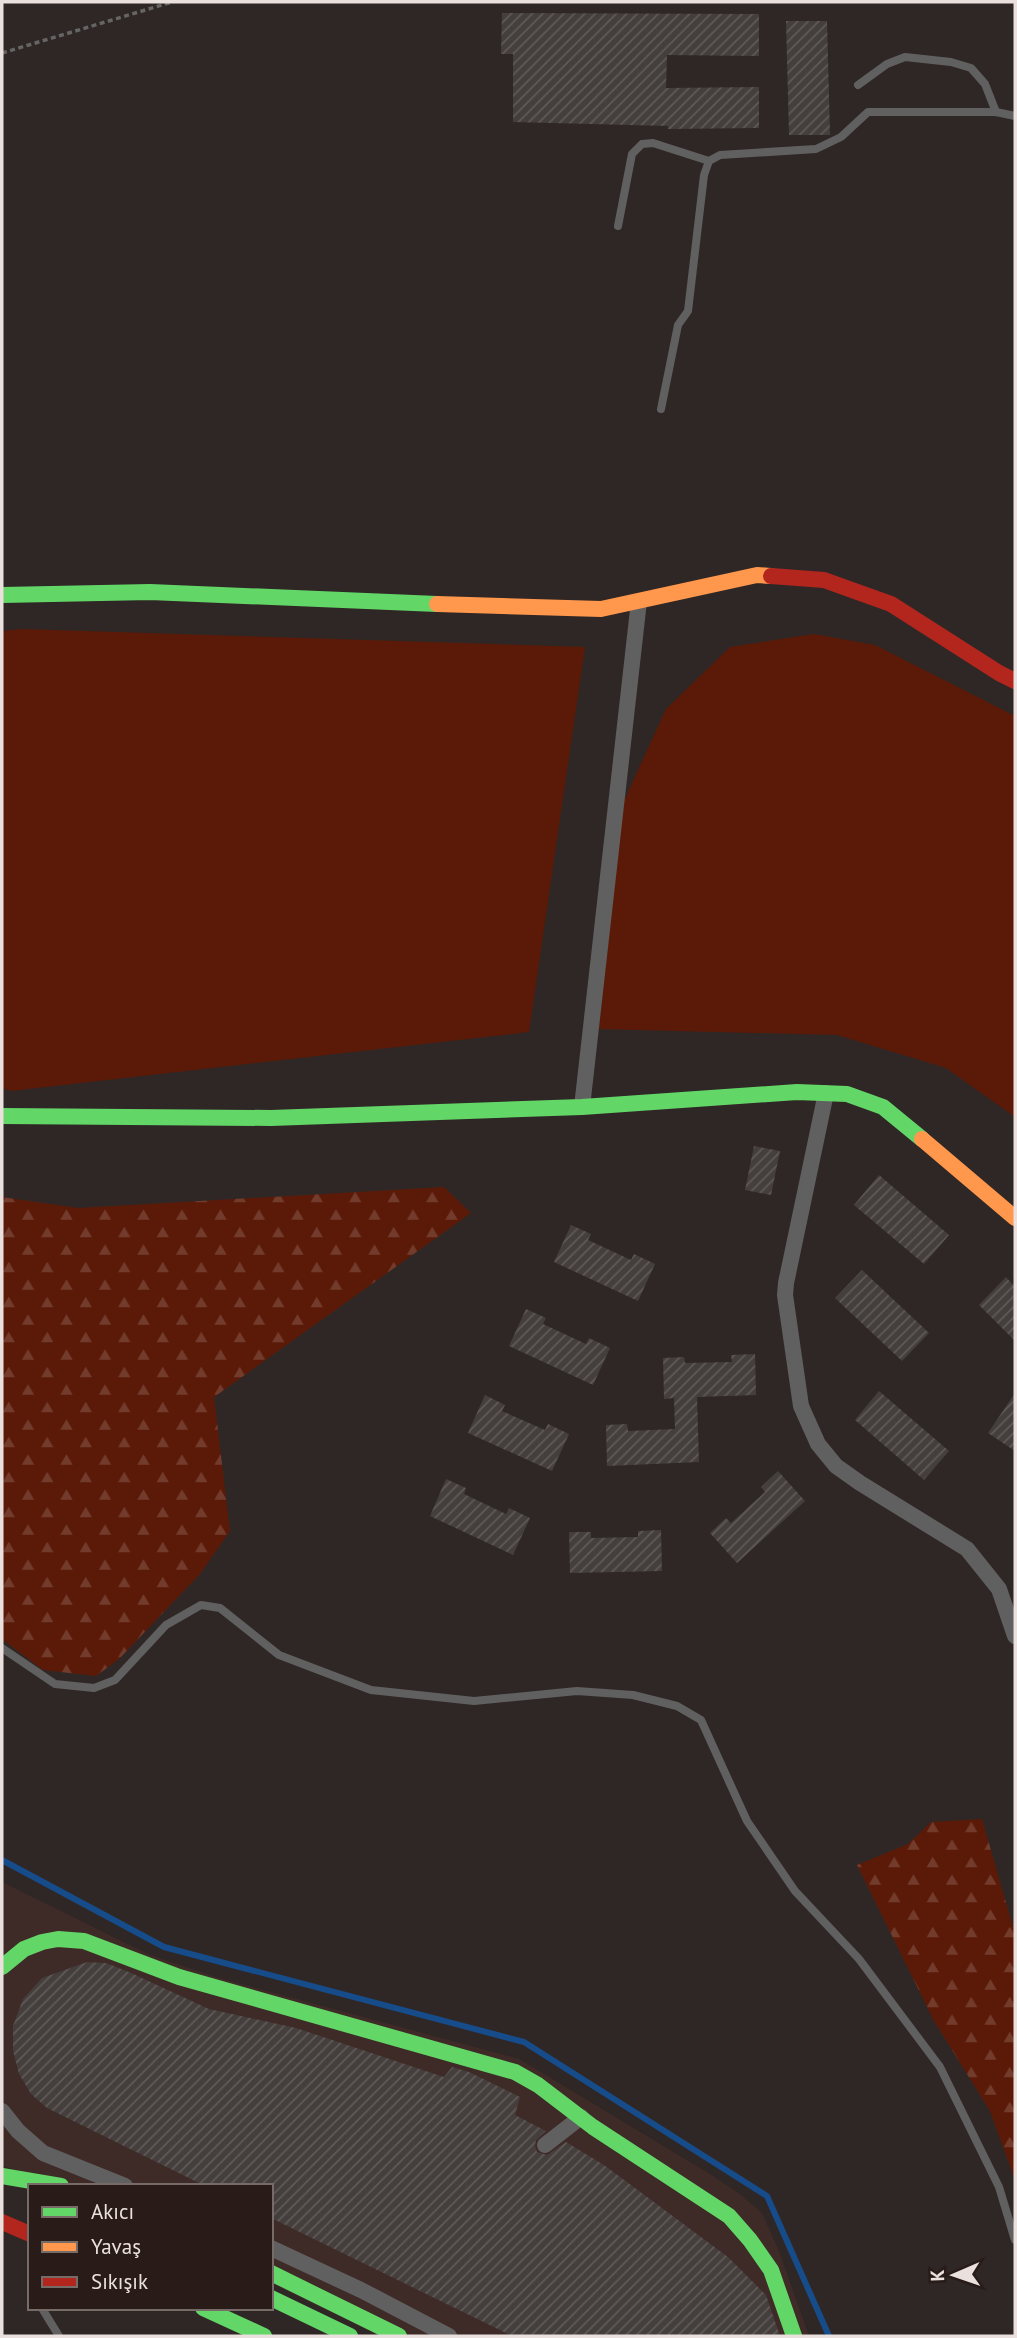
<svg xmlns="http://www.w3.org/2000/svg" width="1017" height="2338" viewBox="0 0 1017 2338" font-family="'PT Sans',sans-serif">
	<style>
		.built { fill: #3e2a26 }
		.grass { fill: #5b1a08 }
		.forest { fill: url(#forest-firs) }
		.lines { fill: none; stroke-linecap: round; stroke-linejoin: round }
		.stream { stroke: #174c8b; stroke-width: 6 }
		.building { fill: url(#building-hatch) }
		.path { stroke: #666565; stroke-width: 3.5; stroke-dasharray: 5 3.5; stroke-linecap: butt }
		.lane { stroke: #616061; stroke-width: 8 }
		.street { stroke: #616061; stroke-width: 16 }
		.fast { stroke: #63d668; stroke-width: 16 }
		.slow { stroke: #ff974d; stroke-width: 16 }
		.jam { stroke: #b3261e; stroke-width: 16 }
	</style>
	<defs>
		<pattern id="forest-firs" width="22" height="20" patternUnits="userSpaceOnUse" patternTransform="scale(1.75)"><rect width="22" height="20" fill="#5b1a08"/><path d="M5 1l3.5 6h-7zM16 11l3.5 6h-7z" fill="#733b2c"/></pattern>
		<pattern id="building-hatch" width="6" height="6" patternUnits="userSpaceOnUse" patternTransform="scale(1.75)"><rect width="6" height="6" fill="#443e3c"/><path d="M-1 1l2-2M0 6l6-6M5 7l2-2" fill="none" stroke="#5f5a58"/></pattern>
	</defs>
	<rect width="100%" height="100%" fill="#2f2725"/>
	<path class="built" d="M2,1882L150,1955L219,1978L519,2059L710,2174L740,2194L762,2213L779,2251L809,2336H380L271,2283V2186H55L2,2165Z"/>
	<g class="grass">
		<path d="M23,629L585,647L529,1032L11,1091L2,1088V631Z"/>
		<path d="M814,634L875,645L1015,716V1117L946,1068L837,1035L599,1029L623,803L666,709L730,647Z"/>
	</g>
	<g class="forest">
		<path d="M444,1187L471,1213L214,1397L230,1531L200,1574L119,1659L96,1676L43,1670L2,1639V1197L78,1208Z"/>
		<path d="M982,1819L1015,1934V2180L990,2111L934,2021L857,1865L908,1844L931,1822Z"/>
	</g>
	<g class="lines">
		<path class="stream" d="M2,1860L164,1947L524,2042L767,2196L829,2336"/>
	</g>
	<g class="building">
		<path d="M502,13L759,14V56L667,55L666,88L759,87V128L668,129V126L513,122V54H501Z"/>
		<path d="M786,21H827L830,135H789Z"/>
		<path d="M754,1146L780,1151L771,1195L745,1190Z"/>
		<path d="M879,1175L949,1235L924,1264L854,1205Z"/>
		<path d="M571,1225L591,1234L588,1240L631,1260L634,1254L655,1264L638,1301L554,1262Z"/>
		<path d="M862,1270L929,1333L902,1361L835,1298Z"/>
		<path d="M1006,1277L1015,1287V1341L979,1305Z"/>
		<path d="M526,1309L546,1318L543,1324L586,1344L589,1338L610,1348L593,1385L509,1346Z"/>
		<path d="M755,1354L756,1395L697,1397L699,1462L607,1466L606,1425L627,1424L628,1431L675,1429L674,1398L664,1399L663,1358L684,1357L685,1363L732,1362L731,1355Z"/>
		<path d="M879,1391L949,1451L924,1480L855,1420Z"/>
		<path d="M1015,1393V1451L988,1433Z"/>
		<path d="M485,1395L505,1405L502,1411L545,1430L548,1424L569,1434L552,1471L468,1433Z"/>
		<path d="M778,1471L805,1501L737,1563L710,1533L726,1518L731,1523L765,1492L761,1487Z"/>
		<path d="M446,1479L466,1488L464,1494L506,1514L509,1508L530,1518L513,1555L430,1516Z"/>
		<path d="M661,1530L662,1571L570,1573L569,1532H591V1538L638,1537V1531Z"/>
		<path d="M87,1962L106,1963L129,1972L209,2009L296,2028L444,2077L452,2067L469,2072L520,2097L515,2115L546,2131L536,2140L535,2146L537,2152L547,2155L566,2142L604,2165L728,2257L766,2295L780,2336H512L271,2218V2186H205L47,2108L31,2094L19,2074L13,2051V2026L23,1999L42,1978Z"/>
	</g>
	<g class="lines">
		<path class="path" d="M2,53L172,2"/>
		<g class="lane">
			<path d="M858,85L887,64L905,57L951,62L971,68L985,84L996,112"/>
			<path d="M618,226L632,154L642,144L653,143L709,161"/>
			<path d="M661,409L678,325L688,311L704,175L709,161L720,155L816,149L841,137L868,112H996L1015,116"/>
			<path d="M2,1648L55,1684L94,1688L115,1680L166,1625L201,1605L220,1608L279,1655L371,1690L474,1701L577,1691L633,1695L677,1706L701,1720L747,1821L795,1891L859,1959L940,2067L999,2187L1015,2240"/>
			<path d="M43,2310L59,2336"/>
		</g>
		<g class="street">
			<path d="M826,1093L786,1283L785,1295L801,1406L818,1444L836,1466L860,1483L967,1549L999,1589L1015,1636"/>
			<path d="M582,1107L639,601"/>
			<path d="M2,2111L18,2131L43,2153L125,2186"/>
			<path d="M545,2145L581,2117"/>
			<path d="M271,2248L361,2290L449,2336"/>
		</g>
		<g class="fast">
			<path d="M2,595L150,592L437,604"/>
			<path d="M2,1116L271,1118L582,1107L797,1092L847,1094L883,1107L922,1139"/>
			<path d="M2,1967L24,1949L42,1942L58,1939L84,1941L179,1977L515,2072L538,2085L593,2127L729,2216L750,2240L771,2270L794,2336"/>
			<path d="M2,2176L61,2186"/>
			<path d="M271,2273L399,2336"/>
			<path d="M271,2298L350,2336"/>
			<path d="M203,2308L264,2336"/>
		</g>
		<g class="slow">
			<path d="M437,604L601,609L757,575L771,576"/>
			<path d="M922,1139L1015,1218"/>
		</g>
		<g class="jam">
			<path d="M771,576L824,580L891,604L999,673L1015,681"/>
			<path d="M2,2222L30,2234"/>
		</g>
	</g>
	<rect width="1017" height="2338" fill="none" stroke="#eae1de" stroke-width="7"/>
	<rect x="28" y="2184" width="245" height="126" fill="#291c18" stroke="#766b67" stroke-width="2"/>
	<rect x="42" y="2207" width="35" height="10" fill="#63d668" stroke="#766b67" stroke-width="2"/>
	<text x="91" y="2219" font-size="21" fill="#eae1de">Akıcı</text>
	<rect x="42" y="2242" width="35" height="10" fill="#ff974d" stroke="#766b67" stroke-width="2"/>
	<text x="91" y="2254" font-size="21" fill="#eae1de">Yavaş</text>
	<rect x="42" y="2277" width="35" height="10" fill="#b3261e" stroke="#766b67" stroke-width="2"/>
	<text x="91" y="2289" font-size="21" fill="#eae1de">Sıkışık</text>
	<g transform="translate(954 2275) rotate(268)" stroke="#291c18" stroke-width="5" paint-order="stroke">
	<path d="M0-5L12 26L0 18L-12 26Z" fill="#eae1de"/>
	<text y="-10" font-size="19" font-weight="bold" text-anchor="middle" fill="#eae1de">K</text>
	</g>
</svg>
